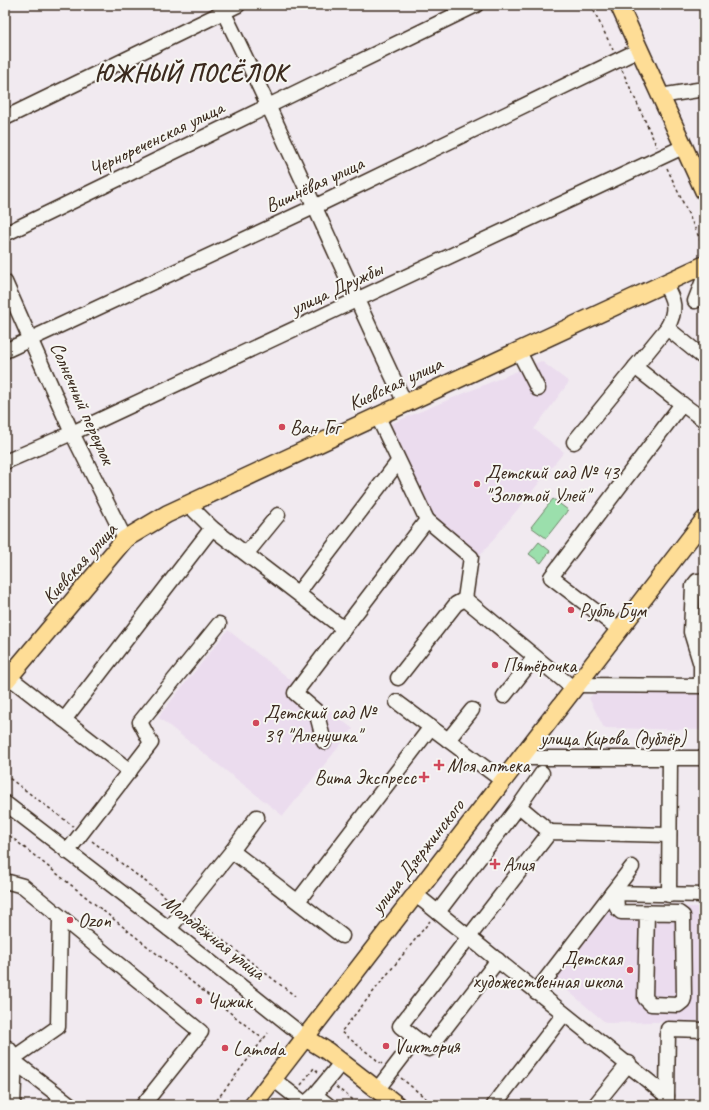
<svg xmlns="http://www.w3.org/2000/svg" width="709" height="1110" viewBox="0 0 709 1110" font-family="Caveat,sans-serif">
	<style>
		.built { fill: #ebdcee }
		.green { fill: #9bdfac; stroke: #6b8465 }
		.lines { fill: none; stroke-linecap: round; stroke-linejoin: round }
		.minor-casing { stroke: #3b2a1e; stroke-width: 17 }
		.major-casing { stroke: #3b2a1e; stroke-width: 20 }
		.path { stroke: #3b2a1e; stroke-width: 1.5; stroke-dasharray: 3 3; stroke-linecap: butt }
		.minor { stroke: #f6f6f2; stroke-width: 14 }
		.major { stroke: #fedd96; stroke-width: 17 }
		.poi-dot { fill: #d1495b; stroke: #f6f6f2; stroke-width: 1.5 }
		.labels { text-anchor: middle; stroke-width: 4; stroke-linejoin: round; paint-order: stroke }
		.street-label { font-size: 20px; fill: #3b2a1e; stroke: #f6f6f2 }
		.poi-label { font-size: 20px; fill: #3b2a1e; stroke: #f6f6f2; text-anchor: start }
		.district-label { font-size: 24px; font-weight: bold; letter-spacing: 1px; fill: #3b2a1e; stroke: #f6f6f2 }
	</style>
	<rect width="100%" height="100%" fill="#f1eaf0"/>
	<filter id="ink" filterUnits="userSpaceOnUse"><feTurbulence type="fractalNoise" baseFrequency=".025" numOctaves="2"/><feDisplacementMap in="SourceGraphic" scale="8" xChannelSelector="R" yChannelSelector="G"/><feConvolveMatrix kernelMatrix="1 2 1 2 8 2 1 2 1" color-interpolation-filters="sRGB"/></filter>
	<g filter="url(#ink)">
		<g class="built">
			<path d="M541,361L569,382L534,429L564,452L479,557L432,518L388,425Z"/>
			<path d="M228,630L353,729L283,816L158,717Z"/>
			<path d="M596,691L704,693V730L604,728L589,698Z"/>
			<path d="M612,905L698,907V1021L606,1023L555,980Z"/>
		</g>
		<g class="green">
			<path d="M553,499L568,510L546,538L531,527Z"/>
			<path d="M539,542L550,551L541,563L529,554Z"/>
		</g>
		<g class="lines">
			<defs>
				<g id="minor">
					<path d="M220,5C285,136 342,271 405,403"/>
					<path d="M660,96L704,89"/>
					<path d="M5,118L238,5"/>
					<path d="M5,234L476,5"/>
					<path d="M5,282L72,433L125,539"/>
					<path d="M695,301L704,278"/>
					<path d="M667,328L704,358"/>
					<path d="M518,350L538,389"/>
					<path d="M5,351L316,206L639,50"/>
					<path d="M682,404L704,420"/>
					<path d="M574,442L667,328C677,310 675,301 664,283"/>
					<path d="M5,462L72,433L683,147"/>
					<path d="M188,504L212,528L344,629"/>
					<path d="M247,553L278,515"/>
					<path d="M298,593L398,462"/>
					<path d="M465,599L574,689"/>
					<path d="M620,630L551,577L682,404L635,367"/>
					<path d="M9,677L130,771"/>
					<path d="M398,678L456,604L465,599L471,557L427,520"/>
					<path d="M577,685L701,686V665L691,632L693,586L697,581L704,582"/>
					<path d="M504,696L534,658"/>
					<path d="M397,702L503,781"/>
					<path d="M64,720L212,528"/>
					<path d="M448,740L472,710"/>
					<path d="M324,742L316,711L295,693L427,520L377,415"/>
					<path d="M521,758H704"/>
					<path d="M542,773L519,806L550,832"/>
					<path d="M5,803L169,929L306,1038"/>
					<path d="M232,851L257,817"/>
					<path d="M67,852L151,743L140,722L219,624"/>
					<path d="M5,881L23,886L201,1032L143,1105"/>
					<path d="M612,893L704,895"/>
					<path d="M616,893L617,908L621,912L679,913L683,916L684,998L683,1001L678,1005L651,1004L645,998L647,913"/>
					<path d="M415,894L667,1096V1105"/>
					<path d="M669,895L670,757"/>
					<path d="M298,901L431,727"/>
					<path d="M438,912L519,806"/>
					<path d="M169,929L232,851L342,936"/>
					<path d="M498,960L429,1049L400,1026L550,832L669,835"/>
					<path d="M536,992L632,867"/>
					<path d="M5,1047L8,1048L15,1057"/>
					<path d="M15,1062L71,1105"/>
					<path d="M273,1079L305,1104"/>
					<path d="M377,1090L416,1039"/>
					<path d="M315,1095L328,1105"/>
					<path d="M667,1096L668,1029L704,1030"/>
					<path d="M13,1105L15,1057L58,1027L60,917"/>
					<path d="M304,1105L315,1095L342,1062"/>
					<path d="M494,1105L564,1014"/>
					<path d="M595,1105L629,1063"/>
				</g>
				<g id="major">
					<path d="M619,5L704,191"/>
					<path d="M5,682L125,539L167,514L704,265"/>
					<path d="M306,1038L327,1051L397,1105"/>
					<path d="M253,1105L704,520"/>
				</g>
			</defs>
			<use href="#minor" class="minor-casing"/>
			<use href="#major" class="major-casing"/>
			<g class="path">
				<path d="M591,5L613,50"/>
				<path d="M622,70L657,147"/>
				<path d="M667,168L704,248"/>
				<path d="M5,775L73,826"/>
				<path d="M5,832L263,1039"/>
				<path d="M92,841L175,904"/>
				<path d="M194,918L295,996"/>
				<path d="M382,1064L341,1032L430,921"/>
				<path d="M401,1078L434,1105"/>
				<path d="M301,1085L314,1068L318,1072"/>
				<path d="M336,1087L360,1105"/>
				<path d="M213,1105L268,1033"/>
			</g>
			<use href="#minor" class="minor"/>
			<use href="#major" class="major"/>
		</g>
	</g>
	<g class="poi-dot">
		<circle cx="282" cy="427" r="4"/>
		<circle cx="477" cy="484" r="4"/>
		<circle cx="571" cy="610" r="4"/>
		<circle cx="495" cy="665" r="4"/>
		<circle cx="256" cy="723" r="4"/>
		<path d="M437 759h4v4h4v4h-4v4h-4v-4h-4v-4h4z"/>
		<path d="M422 771h4v4h4v4h-4v4h-4v-4h-4v-4h4z"/>
		<path d="M493 858h4v4h4v4h-4v4h-4v-4h-4v-4h4z"/>
		<circle cx="70" cy="920" r="4"/>
		<circle cx="630" cy="970" r="4"/>
		<circle cx="199" cy="1001" r="4"/>
		<circle cx="386" cy="1046" r="4"/>
		<circle cx="225" cy="1048" r="4"/>
	</g>
	<g class="labels">
		<g class="street-label">
			<text transform="translate(156 138) rotate(-26)" y="7">Чернореченская улица</text>
			<text transform="translate(314 184) rotate(-25)" y="7">Вишнёвая улица</text>
			<text transform="translate(336 288) rotate(-25)" y="7">улица Дружбы</text>
			<text transform="translate(395 383) rotate(-25)" y="7">Киевская улица</text>
			<text transform="translate(83 403) rotate(66)" y="7">Солнечный переулок</text>
			<text transform="translate(79 563) rotate(-48)" y="7">Киевская улица</text>
			<text x="613" y="745">улица Кирова (дублёр)</text>
			<text transform="translate(417 856) rotate(-52)" y="7">улица Дзержинского</text>
			<text transform="translate(214 937) rotate(38)" y="7">Молодёжная улица</text>
		</g>
		<g class="poi-label">
			<text x="290" y="434">Ван Гог</text>
			<text x="485" y="479">Детский сад № 43<tspan x="485" dy="23">"Золотой Улей"</tspan></text>
			<text x="579" y="617">Рубль Бум</text>
			<text x="503" y="672">Пятёрочка</text>
			<text x="264" y="719">Детский сад №<tspan x="264" dy="23">39 "Аленушка"</tspan></text>
			<text x="447" y="772">Моя аптека</text>
			<text x="416" y="784" text-anchor="end">Вита Экспресс</text>
			<text x="503" y="871">Алия</text>
			<text x="78" y="927">Ozon</text>
			<text x="622" y="965" text-anchor="end">Детская<tspan x="622" dy="23">художественная школа</tspan></text>
			<text x="207" y="1008">Чижик</text>
			<text x="394" y="1053">Vиктория</text>
			<text x="233" y="1055">Lamoda</text>
		</g>
		<g class="district-label">
			<text x="191" y="81">ЮЖНЫЙ ПОСЁЛОК</text>
		</g>
	</g>
	<rect width="709" height="1110" fill="none" stroke="#f6f6f2" stroke-width="20"/>
	<rect x="10" y="10" width="689" height="1090" fill="none" stroke="#3b2a1e" stroke-width="1.5" filter="url(#ink)"/>
</svg>
